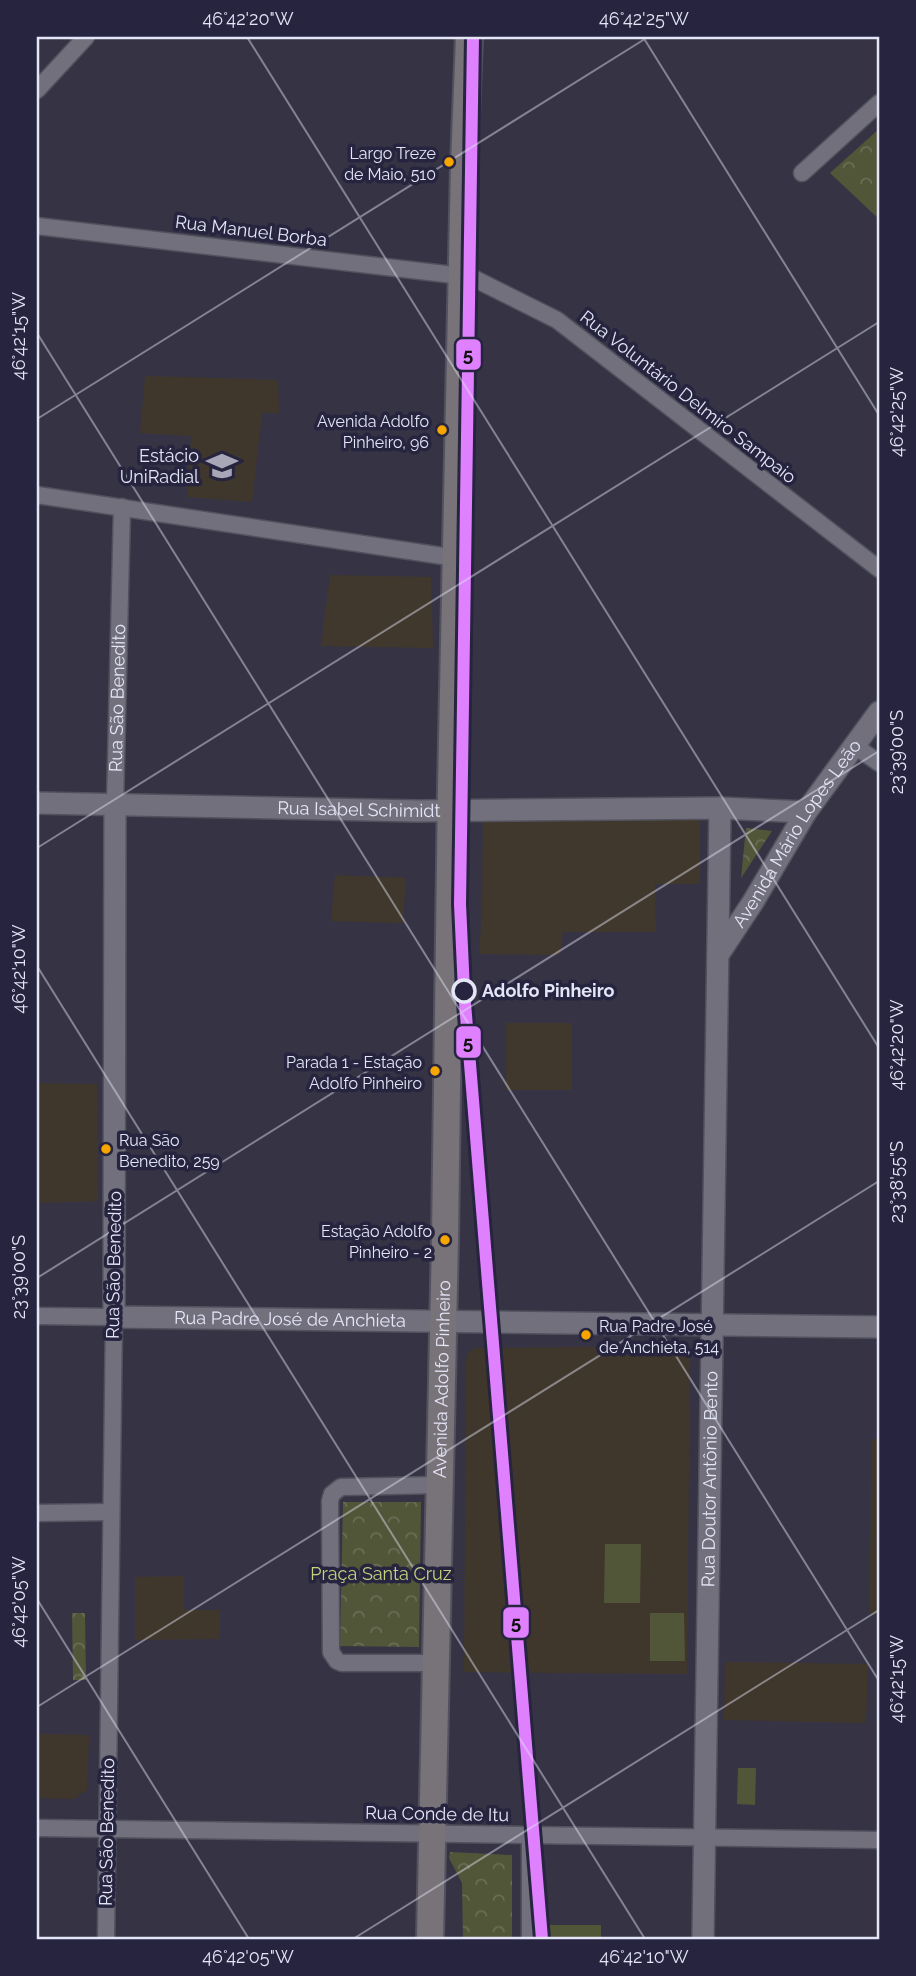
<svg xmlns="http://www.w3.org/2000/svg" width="916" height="1976" viewBox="0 0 916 1976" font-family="Raleway,sans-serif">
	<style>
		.education { fill: #40372c }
		.medical { fill: #40382c }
		.park { fill: url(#park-crowns) }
		.pitch { fill: #515638 }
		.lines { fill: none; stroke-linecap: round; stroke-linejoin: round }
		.minor-casing { stroke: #52525f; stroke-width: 19 }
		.tertiary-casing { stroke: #52525f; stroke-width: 24 }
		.primary-casing { stroke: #52525f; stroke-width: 30 }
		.minor { stroke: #72707d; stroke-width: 16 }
		.tertiary { stroke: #72707d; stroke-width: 21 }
		.primary { stroke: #787279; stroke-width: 26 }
		.metro-1-casing { stroke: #26243f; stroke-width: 18 }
		.metro-1 { stroke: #df80ff; stroke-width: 12 }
		.ticks { fill: none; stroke: #e4e5f7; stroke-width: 2; stroke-opacity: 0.45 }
		.bus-dot { fill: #f7a600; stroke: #26243f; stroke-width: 2.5 }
		.stop-dot { fill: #26243f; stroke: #e4e5f7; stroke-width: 3.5 }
		.labels { text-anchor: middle; stroke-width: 7; stroke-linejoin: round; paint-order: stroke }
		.bus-label { font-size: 16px; fill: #e4e5f7; stroke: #26243f; text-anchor: end }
		.street-label { font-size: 18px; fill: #e4e5f7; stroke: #26243f }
		.poi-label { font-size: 18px; fill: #e4e5f7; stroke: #26243f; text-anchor: end }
		.stop-label { font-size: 18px; font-weight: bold; fill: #e4e5f7; stroke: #26243f; text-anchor: start }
		.park-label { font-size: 18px; fill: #c5d37e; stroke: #26243f }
		.line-badge { stroke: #26243f; stroke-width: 2.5 }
		.pale-badge-label { font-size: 19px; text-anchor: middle; font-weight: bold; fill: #111 }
		.neatline { fill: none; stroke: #e4e5f7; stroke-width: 2.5 }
		.ticks-label { font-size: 18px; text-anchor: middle; fill: #e4e5f7 }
	</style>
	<defs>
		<pattern id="park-crowns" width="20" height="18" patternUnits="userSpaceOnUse" patternTransform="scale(1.75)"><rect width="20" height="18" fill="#515638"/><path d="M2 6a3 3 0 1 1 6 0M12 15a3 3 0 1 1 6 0" fill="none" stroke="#6a6e56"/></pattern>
	</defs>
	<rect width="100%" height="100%" fill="#363444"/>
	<g class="education">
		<path d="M145,376L278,380L279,413H262L252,502L187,497L191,436L140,433Z"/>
		<path d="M37,1083L97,1084L98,1201L37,1203Z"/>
		<path d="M677,1346L687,1349L690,1354L687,1674L464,1672L466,1358L469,1352L474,1348Z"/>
		<path d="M872,1439H879V1614H869Z"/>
		<path d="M184,1576V1610H220V1639L135,1640V1577Z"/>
		<path d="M725,1662L868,1664L866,1723L724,1720Z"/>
		<path d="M37,1734L89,1735L87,1790L74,1799L37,1798Z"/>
	</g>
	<g class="medical">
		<path d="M330,575L431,577L433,648L321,646Z"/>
		<path d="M483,819L700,820V884H655L656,932H563L560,955L479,954L482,912Z"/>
		<path d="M335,875L406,878L403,923L331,921Z"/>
		<rect x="506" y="1023" width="66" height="67"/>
	</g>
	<g class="park">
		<path d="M879,129V219L830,173Z"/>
		<path d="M746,828L772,831L741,878Z"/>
		<path d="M343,1502H421L419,1647L340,1646Z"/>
		<path d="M72,1613H85L86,1680H73Z"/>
		<path d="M450,1852L512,1855V1939H463L462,1883L449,1858Z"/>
	</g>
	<g class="pitch">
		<path d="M605,1544H641L640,1603H604Z"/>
		<path d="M650,1613H684L685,1661H650Z"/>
		<path d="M738,1768H756L755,1805L737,1804Z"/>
		<rect x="549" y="1925" width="52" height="14"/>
	</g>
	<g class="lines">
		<defs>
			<g id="minor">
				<path d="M37,90L86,37"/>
				<path d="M802,173L879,103"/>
				<path d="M37,226L471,277L557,320L879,569"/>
				<path d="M37,495L456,558"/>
				<path d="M855,746L879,763"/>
				<path id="s1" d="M115,805L122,507"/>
				<path d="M37,1316L114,1317L106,1939"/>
				<path d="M37,1513L110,1512"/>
				<path d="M435,1663H342L337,1661L331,1652L330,1501L332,1494L341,1487L439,1485"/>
				<path d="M37,1828L879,1840"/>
				<path d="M530,1939V1835"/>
			</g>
			<g id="tertiary">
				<path id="s2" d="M37,803L417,811L720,808L806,812"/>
				<path id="s3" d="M115,805L114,1317L879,1327"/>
				<path id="s4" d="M718,955L753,902L806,812L879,712"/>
				<path id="s5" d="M703,1939L720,808"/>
			</g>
			<g id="primary">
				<path id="s6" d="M430,1939L445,1240L451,787L464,165L469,37"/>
			</g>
		</defs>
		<use href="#minor" class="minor-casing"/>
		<use href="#tertiary" class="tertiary-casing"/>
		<use href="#primary" class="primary-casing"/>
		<use href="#minor" class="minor"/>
		<use href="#tertiary" class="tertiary"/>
		<use href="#primary" class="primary"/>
		<defs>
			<path id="metro-1" d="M473,37L460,904L464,991L542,1939"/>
		</defs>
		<use href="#metro-1" class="metro-1-casing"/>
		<use href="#metro-1" class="metro-1"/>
	</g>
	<path class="ticks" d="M247,37L879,1048M643,37L879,415M37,333L879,1681M37,419L648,37M37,848L879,322M37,966L645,1939M37,1278L879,751M37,1599L249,1939M37,1707L879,1181M353,1939L879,1610"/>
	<defs>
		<symbol id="university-bare" viewBox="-9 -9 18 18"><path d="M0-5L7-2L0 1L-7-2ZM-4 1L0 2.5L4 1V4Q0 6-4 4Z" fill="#a7a7b8" stroke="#26243f" stroke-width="2.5" paint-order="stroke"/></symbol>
	</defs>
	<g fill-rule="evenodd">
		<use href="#university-bare" x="200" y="444" width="44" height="44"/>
	</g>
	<g class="bus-dot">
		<circle cx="449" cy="162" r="6"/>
		<circle cx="442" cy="430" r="6"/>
		<circle cx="435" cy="1071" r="6"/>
		<circle cx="106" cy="1149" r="6"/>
		<circle cx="445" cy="1240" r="6"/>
		<circle cx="586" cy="1335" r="6"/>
	</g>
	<circle class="stop-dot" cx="464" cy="991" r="11"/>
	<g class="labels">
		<g class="bus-label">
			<text x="436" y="159">Largo Treze<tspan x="436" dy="21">de Maio, 510</tspan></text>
			<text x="429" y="427">Avenida Adolfo<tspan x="429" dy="21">Pinheiro, 96</tspan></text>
			<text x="422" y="1068">Parada 1 - Estação<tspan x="422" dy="21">Adolfo Pinheiro</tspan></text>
			<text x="119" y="1146" text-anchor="start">Rua São<tspan x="119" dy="21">Benedito, 259</tspan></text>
			<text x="432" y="1237">Estação Adolfo<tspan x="432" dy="21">Pinheiro - 2</tspan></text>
			<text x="599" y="1332" text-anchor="start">Rua Padre José<tspan x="599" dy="21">de Anchieta, 514</tspan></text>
		</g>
		<g class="street-label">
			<text transform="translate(251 231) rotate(7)" y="6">Rua Manuel Borba</text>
			<text transform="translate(688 397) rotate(38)" y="6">Rua Voluntário Delmiro Sampaio</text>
			<text dy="6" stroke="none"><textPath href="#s1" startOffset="107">Rua São Benedito</textPath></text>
			<text dy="6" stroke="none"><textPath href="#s2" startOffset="322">Rua Isabel Schimidt</textPath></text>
			<text dy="6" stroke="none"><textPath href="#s4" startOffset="145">Avenida Mário Lopes Leão</textPath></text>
			<text transform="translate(114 1265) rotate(-89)" y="6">Rua São Benedito</text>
			<text dy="6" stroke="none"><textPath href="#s3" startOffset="688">Rua Padre José de Anchieta</textPath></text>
			<text dy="6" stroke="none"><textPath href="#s6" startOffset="560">Avenida Adolfo Pinheiro</textPath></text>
			<text dy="6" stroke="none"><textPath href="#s5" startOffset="460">Rua Doutor Antônio Bento</textPath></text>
			<text transform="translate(437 1814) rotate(1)" y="6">Rua Conde de Itu</text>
			<text transform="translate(107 1832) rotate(-89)" y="6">Rua São Benedito</text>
		</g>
		<g class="poi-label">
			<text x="199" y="462">Estácio<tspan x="199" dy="21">UniRadial</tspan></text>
		</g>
		<g class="stop-label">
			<text x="482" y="997">Adolfo Pinheiro</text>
		</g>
		<g class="park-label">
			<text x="381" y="1580">Praça Santa Cruz</text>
		</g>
	</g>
	<g class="line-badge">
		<rect x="455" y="338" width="27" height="33" rx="7" fill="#df80ff"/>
		<rect x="455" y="1025" width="27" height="34" rx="7" fill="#df80ff"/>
		<rect x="502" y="1606" width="28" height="33" rx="7" fill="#df80ff"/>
	</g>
	<g class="pale-badge-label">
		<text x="468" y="361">5</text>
		<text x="468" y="1049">5</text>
		<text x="516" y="1629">5</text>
	</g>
	<rect width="916" height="1976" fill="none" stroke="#26243f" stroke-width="77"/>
	<rect x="38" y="38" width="840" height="1900" class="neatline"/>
	<g class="ticks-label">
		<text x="248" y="25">46°42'20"W</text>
		<text x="644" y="25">46°42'25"W</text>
		<text transform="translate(19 336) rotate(-90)" y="6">46°42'15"W</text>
		<text transform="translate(897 412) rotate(-90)" y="6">46°42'25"W</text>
		<text transform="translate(897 752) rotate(-90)" y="6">23°39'00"S</text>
		<text transform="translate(19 969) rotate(-90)" y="6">46°42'10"W</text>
		<text transform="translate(897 1045) rotate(-90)" y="6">46°42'20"W</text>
		<text transform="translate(897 1182) rotate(-90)" y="6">23°38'55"S</text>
		<text transform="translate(19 1277) rotate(-90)" y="6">23°39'00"S</text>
		<text transform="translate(19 1602) rotate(-90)" y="6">46°42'05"W</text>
		<text transform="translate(897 1679) rotate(-90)" y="6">46°42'15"W</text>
		<text x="248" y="1963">46°42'05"W</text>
		<text x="644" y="1963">46°42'10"W</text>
	</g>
</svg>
